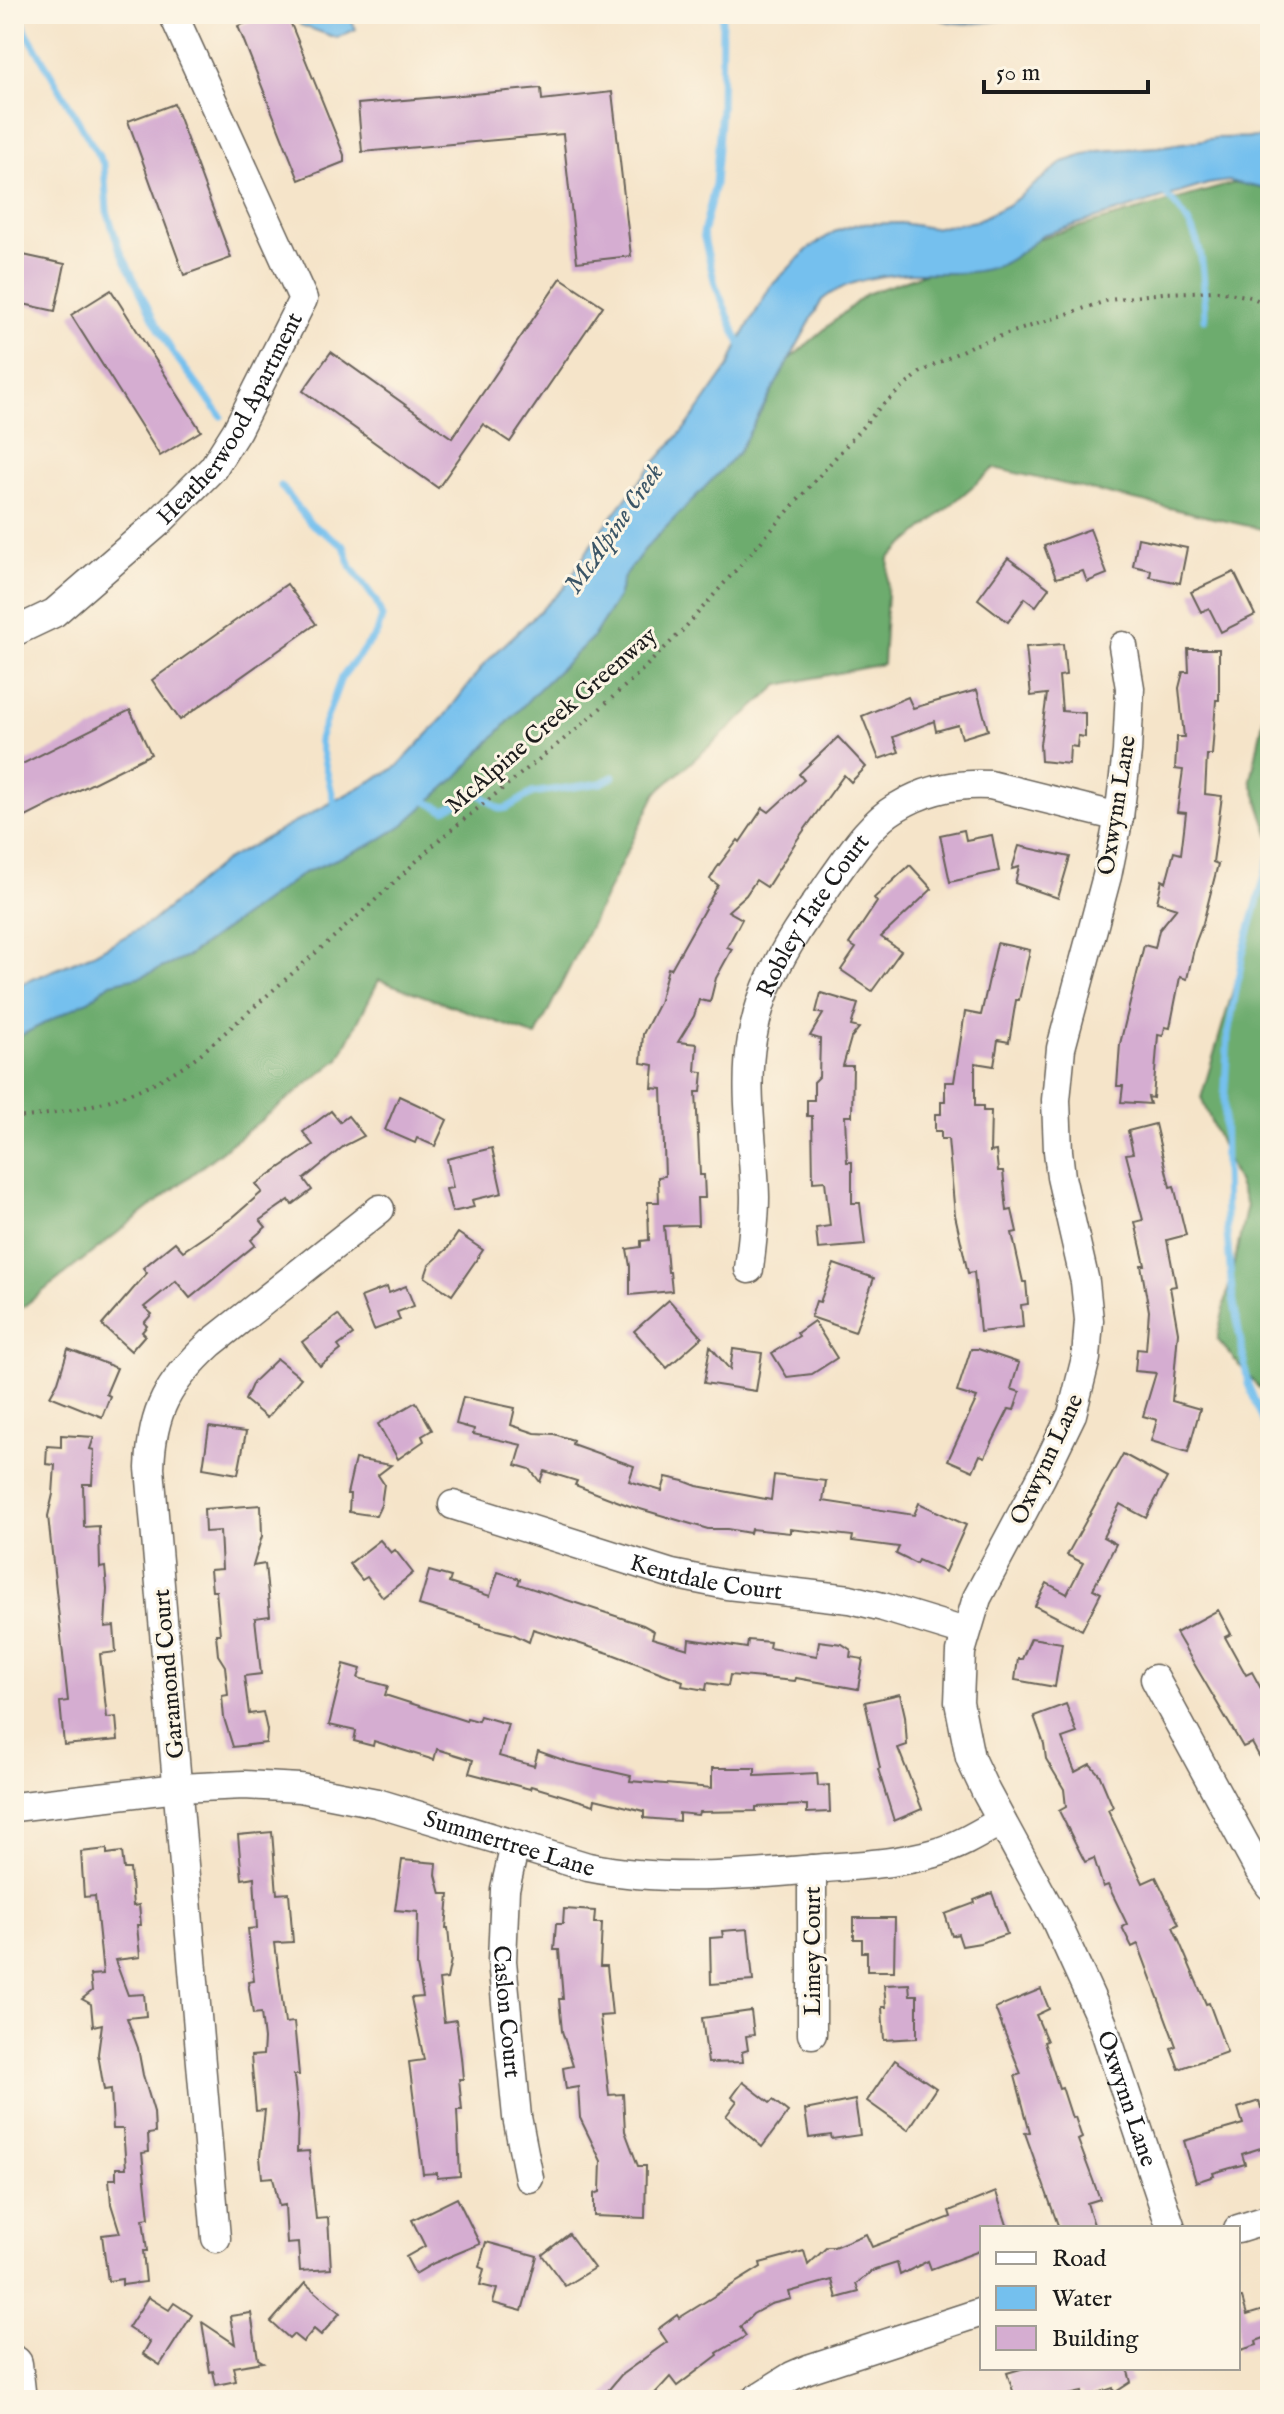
<svg xmlns="http://www.w3.org/2000/svg" width="1284" height="2414" viewBox="0 0 1284 2414" font-family="'IM FELL English',serif">
	<style>
		.forest { fill: #6dac6e; stroke: #446445; stroke-width: 2 }
		.water { fill: #74c0ee; stroke: #486e85; stroke-width: 2 }
		.lines { fill: none; stroke-linecap: round; stroke-linejoin: round }
		.stream { stroke: #74c0ee; stroke-width: 7 }
		.building { fill: #d5add1 }
		.minor-casing { stroke: #686259; stroke-width: 31 }
		.major-casing { stroke: #686259; stroke-width: 39 }
		.path { stroke: #686259; stroke-width: 4; stroke-dasharray: 2 6; stroke-linecap: butt }
		.minor { stroke: #fff; stroke-width: 28 }
		.major { stroke: #fff; stroke-width: 36 }
		.labels { text-anchor: middle; stroke-width: 6; stroke-linejoin: round; paint-order: stroke }
		.street-label { font-size: 24px; fill: #1c1c1c; stroke: #fcf5e5 }
		.water-label { font-size: 26px; font-style: italic; fill: #3b5566; stroke: #fcf5e5 }
	</style>
	<rect width="100%" height="100%" fill="#fcf5e5"/>
	<filter id="ink" filterUnits="userSpaceOnUse"><feTurbulence type="fractalNoise" baseFrequency=".0125" numOctaves="2"/><feDisplacementMap in="SourceGraphic" scale="16" xChannelSelector="R" yChannelSelector="G"/><feConvolveMatrix kernelMatrix="1 2 1 2 8 2 1 2 1" color-interpolation-filters="sRGB"/></filter>
	<filter id="wash" filterUnits="userSpaceOnUse"><feTurbulence type="fractalNoise" baseFrequency=".006" numOctaves="4" result="noise"/><feDisplacementMap in="SourceGraphic" scale="32" xChannelSelector="R" yChannelSelector="G"/><feGaussianBlur stdDeviation="1.8" result="paint"/><feColorMatrix in="noise" values="0 0 0 0 0 0 0 0 0 0 0 0 0 0 0 0 0 1.4 0 .05"/><feComposite in="paint" operator="in"/></filter>
	<g filter="url(#wash)">
		<rect width="100%" height="100%" fill="#f5e4c9"/>
		<g class="forest">
			<path d="M1270,173V531L994,468L889,558L883,664L779,685L656,793L536,1036L379,980L339,1059L14,1314V1018L409,798L724,415L866,294L969,258Z"/>
			<path d="M1270,686V837L1251,780Z"/>
			<path d="M1270,865V1379L1259,1388L1217,1339L1247,1205L1201,1098Z"/>
		</g>
		<g class="water">
			<path d="M304,14H342L350,17L356,29L337,38L300,25Z"/>
			<path d="M932,14H1035C1009,18 953,33 932,14Z"/>
			<path d="M1270,137V190L1229,181L1208,184L1042,235C1029,246 1017,257 1002,264C978,275 948,273 922,273C890,273 847,279 822,300L738,453L645,549L624,577L618,597L593,637L533,695L458,776L403,825L374,843L304,873L185,958L143,976L111,983L90,1000L14,1039V987L95,953L151,922L224,861L397,767L443,718L485,663L564,588L596,537L650,468L687,426L729,366L739,342L770,287L807,250L834,232L857,224L901,223L932,228L976,221L1010,204L1063,162L1098,151L1157,147L1216,138Z"/>
		</g>
		<g class="lines">
			<g class="stream">
				<path d="M19,14L27,33L104,165L107,211L119,248L153,318L173,353L221,416"/>
				<path d="M722,14L721,108L715,184L703,234L715,284L742,349"/>
				<path d="M1161,190C1206,231 1203,263 1205,319"/>
				<path d="M281,486L310,523L344,546L351,567L376,601L382,617L377,633L341,678L319,739L336,810"/>
				<path d="M421,799L445,810L478,793L500,809L507,808L532,793L601,783L613,777"/>
				<path d="M1270,857L1243,953L1228,1034L1224,1106L1226,1222L1232,1291L1248,1384L1270,1438"/>
			</g>
		</g>
		<g id="blocks">
			<g class="building">
				<path d="M269,14H287L344,155V162L299,180L238,26Z"/>
				<path d="M541,88L542,100L612,92L631,256L577,262L563,134L362,152L358,104Z"/>
				<path d="M174,104L231,258L184,275L128,121Z"/>
				<path d="M14,253L65,264L55,311L14,302Z"/>
				<path d="M561,278L603,306L510,442L483,424L438,488L303,391L331,352L452,438Z"/>
				<path d="M111,290L201,431L160,456L71,315Z"/>
				<path d="M1090,529L1107,574L1087,582L1083,571L1056,578L1044,546Z"/>
				<path d="M1138,538L1187,548L1180,583L1150,577L1151,570L1133,566Z"/>
				<path d="M1008,558L1049,588L1036,606L1025,598L1008,622L978,599Z"/>
				<path d="M1234,572L1255,615L1221,632L1209,608L1201,612L1191,592Z"/>
				<path d="M287,584L316,624L180,720L152,680Z"/>
				<path d="M1063,644L1066,675L1059,676L1062,711L1085,713V737L1078,736L1077,747L1070,746L1069,764L1041,761L1040,744L1047,694L1031,696L1026,647Z"/>
				<path d="M1188,649H1219V700H1216L1212,755H1207L1205,794L1222,796L1213,862L1218,864L1203,923L1195,944L1187,979L1180,977L1170,1028L1165,1027L1163,1036L1158,1035L1153,1098L1148,1097L1150,1104L1121,1102L1123,1086H1117L1120,1044L1144,945L1155,948L1159,930L1177,908L1157,902L1162,880L1166,882L1174,852L1181,854L1186,813L1177,812L1183,770L1175,769L1177,737H1184L1179,688L1183,672H1189Z"/>
				<path d="M977,690L988,730L962,738L958,725L936,731L934,721L893,737L899,752L879,759L862,716L908,697L913,708Z"/>
				<path d="M130,710L151,754L14,823V768Z"/>
				<path d="M838,737L866,767L851,782L844,775L797,840L767,887L756,880L746,895L728,911L742,919L727,947L732,949L716,978L710,1002L699,1000L694,1016L678,1042L697,1044L695,1071L703,1072L701,1092H696L700,1175H704L705,1198H697L698,1225L664,1226L668,1272H670L672,1291L630,1295V1266L627,1249L641,1247V1241L649,1240L648,1202H659L658,1177L665,1176L662,1089L652,1088L654,1065L641,1063L643,1034L659,1003L668,968L671,969L718,885L710,879L716,869L738,840L740,842L763,808L769,812L804,780L799,774Z"/>
				<path d="M964,830L966,840L992,835L999,871L950,882L940,835Z"/>
				<path d="M1019,846L1070,857L1058,898L1015,883L1019,867L1012,869Z"/>
				<path d="M910,865L932,889L881,937L901,951L872,991L841,970L856,948L849,944L877,902L874,898Z"/>
				<path d="M997,943L1030,950L1019,1000H1016L1009,1042L998,1040L994,1066L975,1063V1106H983V1111H991L990,1152L996,1151L998,1171H1003L1007,1211L1012,1210L1017,1232L1012,1233L1023,1282H1026L1028,1304L1021,1305L1023,1327L980,1332L974,1272L968,1273L955,1215L948,1139H941V1131H935V1114H941V1101H945V1082H954L965,1012L981,1015Z"/>
				<path d="M821,993L858,1004L851,1026L859,1028L851,1038L843,1066H853L852,1116H845L847,1162H852V1203H860L865,1245L818,1249L816,1228L830,1226L825,1181L813,1182L812,1116H807V1100H814V1082L819,1077L820,1039L810,1036L823,1014L816,1012Z"/>
				<path d="M399,1096L429,1110L447,1120L435,1146L417,1138L415,1143L385,1130Z"/>
				<path d="M331,1111L340,1122L348,1116L364,1136L344,1146L304,1179L312,1190L292,1205L289,1200L260,1220L266,1227L251,1240L255,1245L190,1298L176,1281L144,1307L152,1314L144,1323L147,1326L142,1332L145,1335L131,1351L102,1325L147,1273L143,1268L175,1242L183,1251L232,1218L262,1192L256,1184L313,1145L303,1132Z"/>
				<path d="M1155,1124L1170,1187L1174,1186L1186,1235L1167,1240L1176,1286L1170,1287L1178,1332L1172,1401L1200,1409L1188,1452L1151,1441L1157,1420L1143,1416L1156,1373L1135,1371L1137,1349L1146,1350L1149,1311L1141,1265H1145L1135,1222L1143,1220L1126,1154L1133,1153L1128,1131Z"/>
				<path d="M492,1148L502,1193L472,1200L474,1207L452,1212L446,1189L453,1188L447,1159Z"/>
				<path d="M458,1233L483,1250L452,1295L425,1277L429,1265L447,1249Z"/>
				<path d="M834,1264L874,1278L855,1332L811,1317L816,1301L820,1302Z"/>
				<path d="M406,1286L414,1306L397,1312L400,1320L374,1330L361,1297L387,1287L389,1293Z"/>
				<path d="M669,1300L702,1337L667,1368L634,1331Z"/>
				<path d="M338,1315L353,1335L338,1346L341,1350L320,1366L302,1342Z"/>
				<path d="M814,1321L837,1358L812,1374L787,1377L772,1353L799,1336L797,1333Z"/>
				<path d="M710,1346L730,1370L733,1349L762,1353L756,1391L704,1383Z"/>
				<path d="M68,1349L117,1368L106,1394L110,1396L102,1417L50,1396L58,1382Z"/>
				<path d="M971,1349H978L1019,1363L1011,1389L1020,1392L1014,1410L1009,1409L985,1457L980,1455L973,1471L948,1460L977,1398L957,1392Z"/>
				<path d="M277,1359L301,1378L267,1418L245,1400L253,1382Z"/>
				<path d="M463,1397L515,1408L511,1425L535,1433L554,1434L573,1440L572,1444L634,1466L629,1481L662,1491L666,1477L684,1481L697,1486L771,1500L774,1475L826,1481L823,1501L914,1515L919,1503L966,1525L945,1572L918,1560L916,1564L896,1554L899,1547L852,1541L853,1536L790,1529V1533L751,1529L750,1533L727,1529H708L630,1506L575,1485L577,1481L544,1471L540,1482L530,1469L516,1465L522,1445L473,1434L474,1429L456,1424Z"/>
				<path d="M416,1402L432,1430L422,1436L424,1441L398,1459L378,1424Z"/>
				<path d="M209,1427L246,1432L238,1474L203,1468Z"/>
				<path d="M61,1435L94,1437L90,1449L94,1450L92,1484H83L84,1527L99,1526L100,1568L105,1567L107,1589L105,1627L114,1626L116,1652L100,1654L107,1718L116,1717L118,1740L64,1745L60,1702L68,1701L48,1516L53,1494L55,1465L46,1464L47,1446L61,1447Z"/>
				<path d="M1123,1454L1167,1478L1146,1518L1120,1504L1103,1537L1116,1544L1093,1589L1101,1593L1082,1630L1035,1606L1047,1583L1067,1594L1083,1563L1067,1555Z"/>
				<path d="M355,1459L391,1465L378,1475L384,1484L381,1505L376,1516L349,1512L350,1494H347Z"/>
				<path d="M261,1505L262,1536L253,1566L265,1564L270,1616L255,1618L261,1674L244,1676L249,1714L263,1712L267,1730L266,1743L233,1747L224,1718L222,1696L228,1695L225,1666L218,1655L216,1634H220L216,1591H212L210,1570L222,1569L220,1531L205,1532L204,1509Z"/>
				<path d="M380,1540L391,1553L395,1550L413,1573L383,1597L367,1577L362,1580L349,1564Z"/>
				<path d="M429,1571L451,1577L449,1583L490,1596L498,1572L520,1579L518,1584L643,1625L654,1631L652,1638L688,1649L689,1639L747,1648L748,1640L770,1642L769,1648L817,1656L819,1641L842,1644L851,1650L850,1657L863,1659L858,1689L796,1678L795,1681L730,1675L728,1686L707,1683L706,1690L682,1686L683,1681L612,1654L533,1629L529,1642L513,1634L481,1626V1624L419,1605Z"/>
				<path d="M1218,1610L1231,1634L1225,1637L1246,1675L1252,1672L1270,1705V1776L1252,1743L1243,1747L1176,1633Z"/>
				<path d="M1031,1638L1062,1643L1055,1687L1015,1680L1018,1659H1022Z"/>
				<path d="M344,1664L361,1669L358,1678L388,1686L385,1695L466,1721L467,1718L478,1721L480,1716L508,1724L499,1756L534,1766L538,1751L569,1762L631,1776L630,1781L712,1788V1768H755V1776L817,1773L818,1786L829,1785L830,1812L807,1813V1805L756,1807V1811L699,1812L698,1815L679,1813V1821L644,1818V1811L595,1799L594,1805L531,1786L530,1789L469,1773L473,1760L437,1749L434,1760L374,1741L373,1746L354,1741L356,1731L329,1725Z"/>
				<path d="M900,1694L905,1716L907,1745L898,1748L922,1809L894,1821L878,1769L880,1768L865,1702Z"/>
				<path d="M1066,1704L1077,1733L1062,1738L1075,1772L1090,1764L1099,1774L1113,1807L1108,1810L1143,1883L1156,1877L1179,1924L1173,1927L1206,2004L1209,2003L1227,2052L1179,2069L1171,2048L1176,2046L1138,1944L1132,1947L1122,1927L1127,1924L1108,1885L1103,1887L1094,1858L1085,1862L1059,1811L1066,1807L1064,1789L1046,1759L1044,1744L1034,1716Z"/>
				<path d="M272,1832L277,1894L289,1893L293,1942L275,1943L285,2023L294,2022L299,2075H294L298,2116L297,2152L309,2151L316,2219L328,2218L331,2269L300,2271L298,2243L287,2244L285,2205L279,2206L273,2177L262,2178L260,2157L265,2110L256,2111L251,2056L263,2055L264,2039L261,2013L253,2014L248,1982L254,1981L248,1929L257,1928L254,1877L242,1879L238,1835Z"/>
				<path d="M107,1849V1854L122,1852L124,1869H130L133,1906L139,1905L141,1925H137L140,1957L115,1960L128,1995L144,1994L146,2016L127,2018L138,2048L143,2075L154,2112L155,2133L148,2134L149,2152L142,2153L149,2218L143,2219L147,2251H143L146,2282L122,2285V2279L108,2281L102,2235L120,2233L111,2204L109,2179H116V2168H126L123,2129H113L111,2089L104,2090L98,2054L102,2024L93,2026L91,2004L82,1999L92,1991L90,1975L103,1974L95,1896L84,1897L81,1852Z"/>
				<path d="M402,1860L437,1863L436,1875L441,1894H449L446,1928H448L451,1960L447,1979L439,1980L444,2022L456,2020L461,2057L463,2079H459L462,2110H457L460,2176L437,2178V2173L423,2174L409,2062L424,2060L411,1998L423,1997L417,1966L418,1912L395,1910Z"/>
				<path d="M992,1893L1007,1934L980,1943L962,1946L958,1934L952,1936L945,1914L975,1903L974,1900Z"/>
				<path d="M564,1909L595,1911L594,1923H602L600,1966H607L612,2015L600,2016L609,2095L623,2094L625,2131L638,2166H646L645,2218L594,2216V2194L600,2192L601,2161L580,2118L578,2087L566,2089L563,2068L573,2066L562,2031L559,1999H563L559,1950H554L556,1924H563Z"/>
				<path d="M854,1918H895L894,1971H867V1952H862V1939H854Z"/>
				<path d="M748,1929L753,1981L711,1984L710,1938L723,1937L722,1931Z"/>
				<path d="M909,1984L910,1995H917V2038L884,2040L882,2007H886L884,1985Z"/>
				<path d="M1041,1989L1049,2009L1036,2015L1047,2041L1044,2042L1059,2088L1062,2087L1072,2118L1075,2117L1082,2138L1078,2140L1100,2199L1087,2203L1095,2228H1059L1025,2133L1030,2132L1015,2076L1021,2074L995,2008Z"/>
				<path d="M751,2011L754,2035L746,2036L748,2050L742,2052L743,2062L708,2063L702,2018Z"/>
				<path d="M895,2060L936,2088L908,2130L867,2101Z"/>
				<path d="M743,2082L770,2103L773,2100L788,2112L762,2147L726,2116L737,2101L732,2097Z"/>
				<path d="M855,2100L860,2135L832,2139L831,2135L809,2138L805,2110Z"/>
				<path d="M1259,2101L1261,2108L1270,2105V2145L1242,2154L1245,2164L1213,2173L1214,2176L1196,2182L1184,2141L1243,2124L1238,2108Z"/>
				<path d="M996,2192L1008,2228H982V2250L931,2269L928,2261L900,2275L897,2263L872,2271L856,2284L859,2292L837,2298L832,2280L789,2292L791,2299L771,2304L753,2314L740,2327L746,2336L717,2353L718,2355L677,2386L670,2377L649,2400H600L621,2375L667,2342L658,2329L677,2315L679,2318L761,2267L760,2263L804,2251L808,2265L827,2247H834L866,2234L872,2247L951,2217L949,2211Z"/>
				<path d="M457,2198L480,2244L434,2263L415,2274L406,2257L425,2246L412,2220Z"/>
				<path d="M569,2234L594,2268L565,2286L542,2255Z"/>
				<path d="M486,2242L537,2256L522,2311L493,2303L497,2289L480,2285L484,2269L479,2267Z"/>
				<path d="M305,2283L340,2313L321,2335L314,2329L303,2342L293,2334L289,2338L271,2322Z"/>
				<path d="M148,2297L169,2310L174,2303L192,2315L160,2365L143,2354L150,2342L128,2328Z"/>
				<path d="M1238,2298H1242L1247,2315L1270,2308V2336L1256,2341L1257,2345L1238,2351Z"/>
				<path d="M251,2313L258,2359L263,2362L233,2367L236,2381L216,2385L213,2371L210,2372L202,2322L235,2344L230,2316Z"/>
				<path d="M1024,2368H1127L1131,2382L1114,2393L1113,2388L1083,2398L1082,2392L1046,2400H1016L1007,2373Z"/>
			</g>
		</g>
	</g>
	<g filter="url(#ink)">
		<use href="#blocks" fill-opacity="0" stroke="#686259" stroke-width="2"/>
		<g class="lines">
			<defs>
				<g id="minor">
					<path id="s1" d="M14,632L54,613L158,523L213,468L237,430L303,299L173,14"/>
					<path id="s2" d="M1123,646L1130,688L1127,752L1119,817L1107,876L1061,1048L1056,1100L1058,1151L1061,1177L1085,1282L1089,1320L1086,1358L1072,1414L1041,1478L977,1598L961,1652L959,1702L970,1758L986,1792L1055,1919L1102,2022L1171,2228"/>
					<path id="s3" d="M749,1269C752,1245 755,1221 755,1197C754,1145 743,1091 752,1039C756,1018 762,995 772,976C788,941 811,910 833,878C851,853 870,823 897,807C926,789 957,783 990,785L1119,817"/>
					<path id="s4" d="M453,1505L672,1574L727,1585L850,1599L883,1607L965,1632"/>
					<path d="M1155,1679L1259,1870L1270,1886"/>
					<path id="s5" d="M14,1807L178,1788L244,1785L300,1788L377,1803L588,1867C666,1883 747,1875 826,1868C862,1865 900,1863 935,1853C959,1846 980,1833 1001,1821"/>
					<path id="s6" d="M515,1845L505,1889L502,1961L517,2117L529,2178"/>
					<path d="M812,2034V1869"/>
					<path d="M1238,2229L1270,2219"/>
					<path d="M216,2238L150,1468C152,1410 168,1383 211,1343L380,1209"/>
					<path d="M754,2400L792,2376L808,2369L982,2312"/>
				</g>
				<path id="major" d="M14,2364L18,2400"/>
			</defs>
			<use href="#minor" class="minor-casing"/>
			<use href="#major" class="major-casing"/>
			<path class="path" d="M14,1118C83,1112 149,1095 204,1051L369,906L441,838L584,723L635,677L682,631L881,406L921,372L971,346L1109,300L1163,293L1218,291L1251,297L1270,306"/>
			<use href="#minor" class="minor"/>
			<use href="#major" class="major"/>
		</g>
	</g>
	<g class="labels">
		<g class="street-label">
			<text dy="8" stroke="none"><textPath href="#s1" startOffset="310">Heatherwood Apartment</textPath></text>
			<text transform="translate(551 720) rotate(-41)" y="8">McAlpine Creek Greenway</text>
			<text transform="translate(1116 805) rotate(-81)" y="8">Oxwynn Lane</text>
			<text dy="8" stroke="none"><textPath href="#s3" startOffset="370">Robley Tate Court</textPath></text>
			<text transform="translate(1046 1459) rotate(-65)" y="8">Oxwynn Lane</text>
			<text dy="8" stroke="none"><textPath href="#s4" startOffset="264">Kentdale Court</textPath></text>
			<text transform="translate(168 1674) rotate(-95)" y="8">Garamond Court</text>
			<text dy="8" stroke="none"><textPath href="#s5" startOffset="504">Summertree Lane</textPath></text>
			<text transform="translate(812 1951) rotate(-90)" y="8">Limey Court</text>
			<text dy="8" stroke="none"><textPath href="#s6" startOffset="168">Caslon Court</textPath></text>
			<text dy="8" stroke="none"><textPath href="#s2" startOffset="1528">Oxwynn Lane</textPath></text>
		</g>
		<g class="water-label">
			<text transform="translate(613 528) rotate(-55)" y="9">McAlpine Creek</text>
		</g>
	</g>
	<rect width="1284" height="2414" fill="none" stroke="#fcf5e5" stroke-width="48"/>
	<rect x="980" y="2226" width="260" height="144" fill="#fcf5e5" stroke="#a29e95" stroke-width="2"/>
	<rect x="996" y="2252" width="40" height="12" fill="#ffffff" stroke="#a29e95" stroke-width="2"/>
	<text x="1052" y="2266" font-size="24" fill="#1c1c1c">Road</text>
	<rect x="996" y="2286" width="40" height="24" fill="#74c0ee" stroke="#a29e95" stroke-width="2"/>
	<text x="1052" y="2306" font-size="24" fill="#1c1c1c">Water</text>
	<rect x="996" y="2326" width="40" height="24" fill="#d5add1" stroke="#a29e95" stroke-width="2"/>
	<text x="1052" y="2346" font-size="24" fill="#1c1c1c">Building</text>
	<path d="M984 80v12h164v-12" fill="none" stroke="#1c1c1c" stroke-width="4"/>
	<text x="996" y="80" font-size="24" fill="#1c1c1c" stroke="#fcf5e5" stroke-width="6" paint-order="stroke">50 m</text>
</svg>
